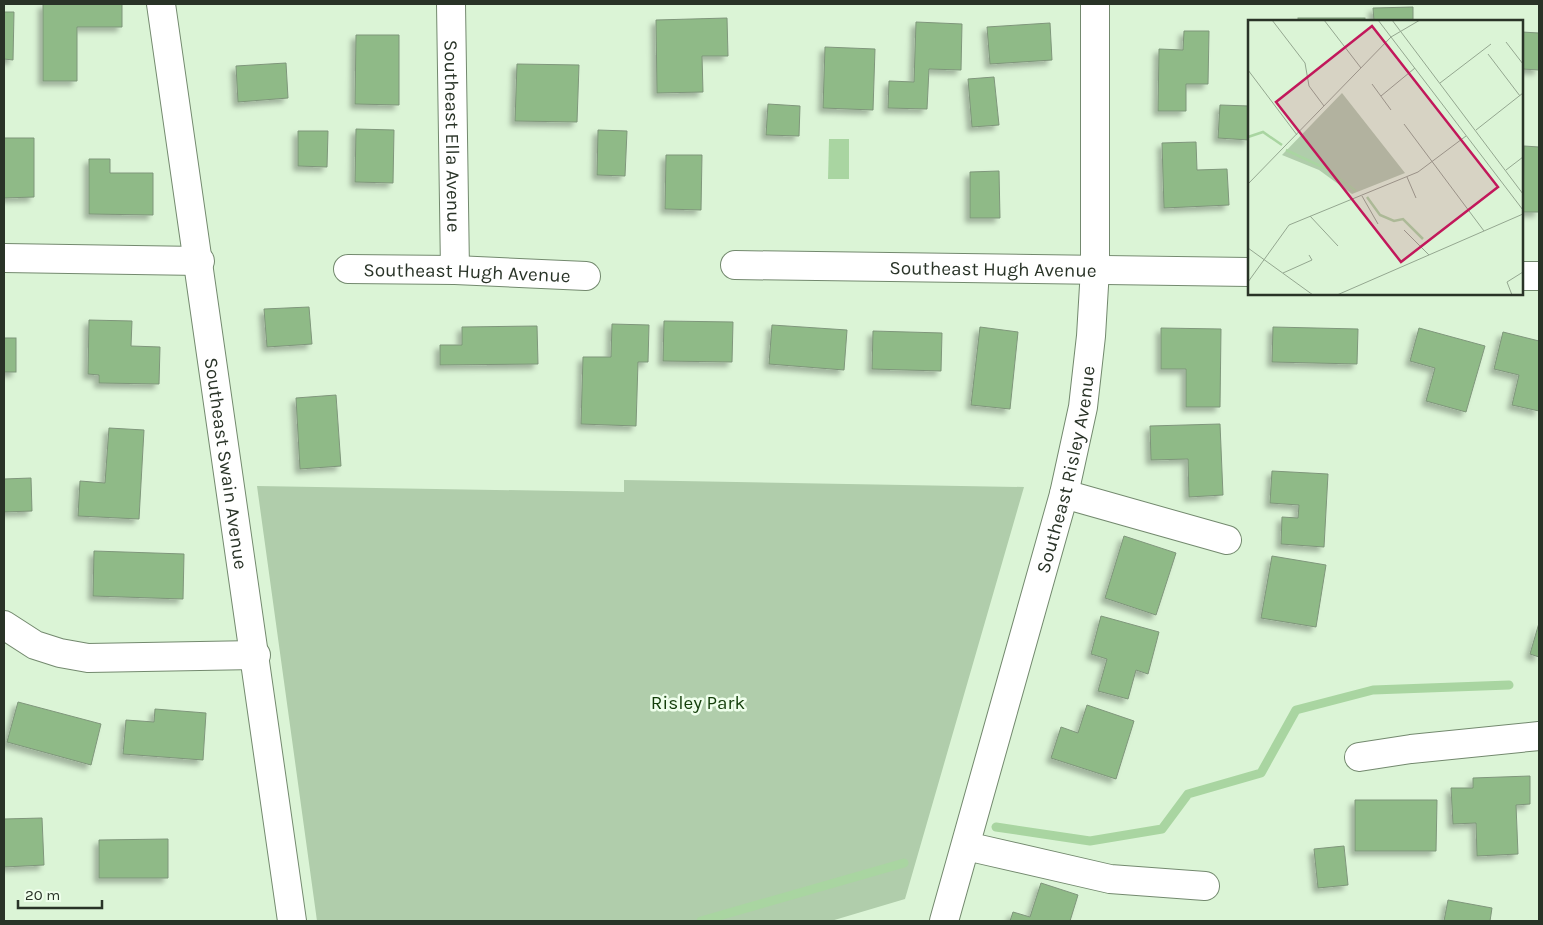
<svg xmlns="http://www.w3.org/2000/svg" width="1543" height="925" viewBox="0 0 1543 925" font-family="Karla,sans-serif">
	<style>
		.green { fill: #b0cdab }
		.water { fill: #a9d5a1 }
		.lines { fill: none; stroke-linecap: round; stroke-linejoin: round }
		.stream { stroke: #a9d5a1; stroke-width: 9 }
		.building { fill: #8fba87; stroke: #7f967b; filter: url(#shadow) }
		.minor-casing { stroke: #73896e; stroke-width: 30 }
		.minor { stroke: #fff; stroke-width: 28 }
		.labels { text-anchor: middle; stroke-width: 5; stroke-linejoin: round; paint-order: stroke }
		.street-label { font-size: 19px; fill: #293327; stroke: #eefeeb }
		.park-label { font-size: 19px; fill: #133e0a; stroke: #eefeeb }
		.inset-river { fill: none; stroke: #a9d5a1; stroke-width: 2.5 }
		.inset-road { fill: none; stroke: #94a790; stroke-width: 1 }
		.view { fill: #c2185b; fill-opacity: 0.15; stroke: #c2185b; stroke-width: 2.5 }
		.inset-edge { fill: none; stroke: #293327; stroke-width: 2.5 }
	</style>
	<defs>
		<filter id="shadow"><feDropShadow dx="-4.5" dy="4.5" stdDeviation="2.5" flood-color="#0004"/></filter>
	</defs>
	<rect width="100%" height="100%" fill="#dbf4d6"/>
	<path class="green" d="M624,480L1024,487L905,899L831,921H317L257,486L624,492Z"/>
	<path class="water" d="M829,139H849V179H828Z"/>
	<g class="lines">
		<g class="stream">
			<path d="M996,827L1090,841L1162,829L1188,794L1261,773L1296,710L1373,690L1509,685"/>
			<path d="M701,921L904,863"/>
		</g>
	</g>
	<g class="building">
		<path d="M43,4H122V27H77V81H43Z"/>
		<path d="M1413,7V21H1374L1373,8Z"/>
		<path d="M4,12H14L13,60L4,59Z"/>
		<path d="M727,18L728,56H702L703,92L657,93L656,20Z"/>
		<rect x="1298" y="18" width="67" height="3"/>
		<path d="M1467,20L1506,21H1467Z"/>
		<path d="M916,22L962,24L961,70L929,69L927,109L888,108L889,81L914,82Z"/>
		<path d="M1050,23L1052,60L990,64L987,27Z"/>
		<path d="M1184,31H1209L1208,84H1186V111H1158L1159,49L1183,50Z"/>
		<path d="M1522,32L1539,33V70L1522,69Z"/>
		<path d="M356,35H399V105L355,104Z"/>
		<path d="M825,47L875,49L873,110L823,108Z"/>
		<path d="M286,63L288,98L238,102L236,66Z"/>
		<path d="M517,64L579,65L577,122L515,121Z"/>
		<path d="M994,77L999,125L972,127L968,79Z"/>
		<path d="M768,104L800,106L799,136L766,135Z"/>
		<path d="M1220,105L1249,106V140L1218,138Z"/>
		<path d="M356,129L394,130L393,183L355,182Z"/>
		<path d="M598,130L627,131L625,176L597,175Z"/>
		<path d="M298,131H328L327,167L298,166Z"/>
		<path d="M4,138H34V197L4,198Z"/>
		<path d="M1196,142L1197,170L1227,169L1229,205L1164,208L1162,143Z"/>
		<path d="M1524,146L1539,147V212H1523Z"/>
		<path d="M666,155H702L701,210L665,209Z"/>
		<path d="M89,159H110V173H153V215L89,214Z"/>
		<path d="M999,171L1000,218H970V172Z"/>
		<path d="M309,307L312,344L267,347L264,309Z"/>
		<path d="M89,320L132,321L131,346L160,347L159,384L99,383V375L88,374Z"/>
		<path d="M664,321L733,322L732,362L663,361Z"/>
		<path d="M612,324L649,325L648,362H638L636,426L581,424L583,357H611Z"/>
		<path d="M772,325L847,330L844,370L769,364Z"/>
		<path d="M537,326L538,364L440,365V345H462V327Z"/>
		<path d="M980,327L1018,332L1010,409L971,405Z"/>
		<path d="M1273,327L1358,329L1357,364L1272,362Z"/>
		<path d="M1161,328L1221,329L1220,407H1186V369H1161Z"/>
		<path d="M1419,328L1485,346L1466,412L1426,401L1435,368L1410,361Z"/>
		<path d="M873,331L942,333L941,371L872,369Z"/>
		<path d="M1503,332L1539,341V411L1512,405L1519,375L1494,369Z"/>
		<rect x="4" y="338" width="12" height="34"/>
		<path d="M336,395L341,466L300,469L296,398Z"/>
		<path d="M1220,424L1223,495L1189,497L1188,459L1151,460L1150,426Z"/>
		<path d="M109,428L144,430L139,519L78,516L80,481L105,483Z"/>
		<path d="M1272,471L1328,474L1324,547L1281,544L1282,517L1298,518L1299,505L1270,503Z"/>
		<path d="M31,478L32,511L4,512V479Z"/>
		<path d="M1124,536L1176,553L1156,615L1105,598Z"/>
		<path d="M94,551L184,554L183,599L93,596Z"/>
		<path d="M1272,556L1326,565L1316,627L1261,618Z"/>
		<path d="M1101,616L1159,632L1148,674L1136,670L1128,699L1098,691L1107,659L1091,654Z"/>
		<path d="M1539,623V657L1530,654Z"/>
		<path d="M18,702L101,724L91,765L7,742Z"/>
		<path d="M1087,705L1134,721L1116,779L1051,758L1061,727L1078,733Z"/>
		<path d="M155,709L206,713L203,760L123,754L126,720L154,722Z"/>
		<path d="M1530,776V804L1516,805L1518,854L1477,856L1476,823L1453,824L1451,788H1473V778Z"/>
		<path d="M1355,800H1437L1436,851H1355Z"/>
		<path d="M42,818L44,865L4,867V819Z"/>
		<path d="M168,839V878H99V840Z"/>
		<path d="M1344,846L1348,885L1318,888L1314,849Z"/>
		<path d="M1041,883L1078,895L1070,921H1010L1013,912L1030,917Z"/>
		<path d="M1448,900L1492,908L1490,921H1444Z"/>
	</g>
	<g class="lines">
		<defs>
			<g id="minor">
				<path id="s1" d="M161,4L292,921"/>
				<path id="s2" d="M451,4L455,270"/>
				<path d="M4,258L200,261"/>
				<path id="s3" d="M735,265L1249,272"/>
				<path id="s4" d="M348,269L455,270L586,276"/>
				<path d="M1522,276H1539"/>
				<path d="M1064,494L1227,540"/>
				<path d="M4,625L35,645L60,653L88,658L256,655"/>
				<path d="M1359,757L1411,749L1539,736"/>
				<path d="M966,846L1110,879L1205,886"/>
				<path id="s5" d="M944,921L1064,494L1083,407L1091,336L1095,269V4"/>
			</g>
		</defs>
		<use href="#minor" class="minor-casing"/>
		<use href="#minor" class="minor"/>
	</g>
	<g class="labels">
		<g class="street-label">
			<text dy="7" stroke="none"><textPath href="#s2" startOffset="132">Southeast Ella Avenue</textPath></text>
			<text dy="7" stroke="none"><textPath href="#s3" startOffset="258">Southeast Hugh Avenue</textPath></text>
			<text dy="7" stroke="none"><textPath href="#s4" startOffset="119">Southeast Hugh Avenue</textPath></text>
			<text dy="7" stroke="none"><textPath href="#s1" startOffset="464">Southeast Swain Avenue</textPath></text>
			<text dy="7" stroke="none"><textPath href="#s5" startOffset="468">Southeast Risley Avenue</textPath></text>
		</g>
		<g class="park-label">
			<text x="698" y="709">Risley Park</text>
		</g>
	</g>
	<g transform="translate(1248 20)">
		<rect width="275" height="275" fill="#dbf4d6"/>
		<path d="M94,73L157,153L104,174L71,150L34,135Z" fill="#b0cdab"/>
		<path class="inset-river" d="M0,117L15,112L34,125M38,130L77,148L108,171M119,177L132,195L146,201L155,199L175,219"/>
		<path class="inset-road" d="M24,0L57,43L61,66L76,86M76,0L113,48M130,0L275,190M144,0L275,174M258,22L275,44M240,34L272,76M0,50L49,115M192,63L243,24M124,64L143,90M133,76L167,48M156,104L236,211M228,110L275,73M258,150L275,137M159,157L168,178M0,164L143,17L172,0M114,176L130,204M62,196L90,226M156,210L181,235M0,228L65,275M35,253L64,240L61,235M0,262L41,205L170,152L218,116M89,275L275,194M264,275L259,262L275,252"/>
		<path class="view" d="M124,6L250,167L153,242L28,82Z"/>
		<rect width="275" height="275" class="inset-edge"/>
	</g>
	<rect width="1543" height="925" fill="none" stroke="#293327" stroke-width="10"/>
	<path d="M18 900v8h84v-8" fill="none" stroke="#293327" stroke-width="2.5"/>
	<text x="25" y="900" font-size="15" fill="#293327" stroke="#eefeeb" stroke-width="4" paint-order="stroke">20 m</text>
</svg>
